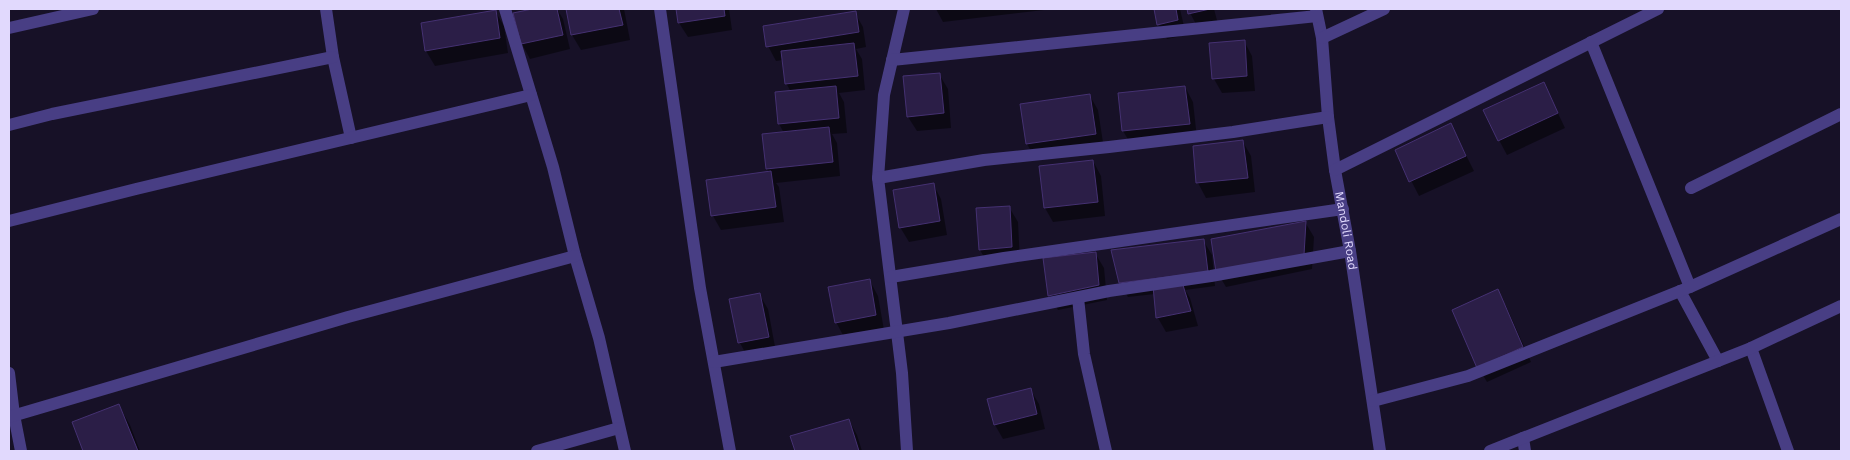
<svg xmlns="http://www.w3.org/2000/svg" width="1850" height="460" viewBox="0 0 1850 460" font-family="'Work Sans',sans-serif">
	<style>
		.shadow { fill: #0007 }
		.building { fill: #2b1e47; stroke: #453172 }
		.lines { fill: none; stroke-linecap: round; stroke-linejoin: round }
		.minor { stroke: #483e84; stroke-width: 12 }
		.labels { text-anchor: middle; stroke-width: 4.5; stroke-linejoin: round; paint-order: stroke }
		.street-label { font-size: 12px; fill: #e1d9fd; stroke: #171127 }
	</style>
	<rect width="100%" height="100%" fill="#171127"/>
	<g class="shadow">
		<path d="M537,9H557L563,19L570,49L530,59L522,44L515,14Z"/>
		<path d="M567,9H624L630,40L581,50L572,35Z"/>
		<path d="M677,9H729L732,30L688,37L679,23Z"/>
		<path d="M936,9H1044V10L943,22Z"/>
		<path d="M1155,9H1180L1186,35L1167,39L1159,25Z"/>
		<path d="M1188,9H1214L1218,24L1198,28Z"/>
		<path d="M495,11L504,26L508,53L435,66L426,51L422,24Z"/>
		<path d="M855,13L863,27L866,47L856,49L862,59L865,90L839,93L844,102L847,133L832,134L837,143L840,176L776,183L779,187L784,222L721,230L713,216L769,172L767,169L784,133L779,124L776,94L791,92L786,83L783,60L776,61L768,46Z"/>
		<path d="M1244,41L1252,56L1255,91L1222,93L1214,79Z"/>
		<path d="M939,74L948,89L951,128L917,131L908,117Z"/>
		<path d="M1544,84L1565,128L1507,155L1499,140Z"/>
		<path d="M1185,87L1193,102L1197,138L1132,146L1123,131L1119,94Z"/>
		<path d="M1090,96L1098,110L1104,149L1035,158L1027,144Z"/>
		<path d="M1451,125L1474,171L1419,196L1396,151Z"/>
		<path d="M1243,142L1251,156L1255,192L1206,198L1198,183L1194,147Z"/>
		<path d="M1093,161L1101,176L1105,216L1053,222L1045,208Z"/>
		<path d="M933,184L941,199L947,235L909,242L900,227Z"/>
		<path d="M1009,207L1018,222L1020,262L988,264L980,250Z"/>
		<path d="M1305,222L1314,237L1312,269L1226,287L1217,272Z"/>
		<path d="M1203,240L1212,255L1215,286L1185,290L1190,298L1198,326L1166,332L1158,318L1155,294L1128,297L1120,283Z"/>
		<path d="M1095,253L1104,268L1107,300L1058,310L1050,296Z"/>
		<path d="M870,281L878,296L884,330L844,337L836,322Z"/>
		<path d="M1497,291L1506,306L1531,362L1487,382L1478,367Z"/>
		<path d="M759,294L768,309L776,352L748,358L740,343L731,300Z"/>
		<path d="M1030,389L1039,404L1045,429L1003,439L995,425Z"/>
		<path d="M119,406L130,425L140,451H84L73,423Z"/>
		<path d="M849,420L857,435L862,451H796L792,437Z"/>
	</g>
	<g class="building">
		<path d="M532,9H557L563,35L521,44L513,13Z"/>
		<path d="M566,9H619L623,25L571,35Z"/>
		<path d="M676,9H724L725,16L678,23Z"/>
		<path d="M1154,9H1176L1178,20L1157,25Z"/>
		<path d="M1187,9H1210L1188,14Z"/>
		<path d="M496,10L500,38L425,51L421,23Z"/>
		<path d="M856,11L859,32L766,47L763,26Z"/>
		<path d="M1245,40L1247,76L1212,79L1209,43Z"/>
		<path d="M854,43L858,76L785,84L781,51Z"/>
		<path d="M940,73L944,113L907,117L903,76Z"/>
		<path d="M1544,82L1558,113L1498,141L1483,110Z"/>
		<path d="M836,86L839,118L778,124L775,92Z"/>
		<path d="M1185,86L1190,124L1122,131L1118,93Z"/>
		<path d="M1090,94L1096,134L1026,144L1020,104Z"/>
		<path d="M1451,123L1466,156L1409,182L1395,150Z"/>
		<path d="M829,127L833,162L766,169L762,134Z"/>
		<path d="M1243,140L1248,178L1196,183L1193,146Z"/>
		<path d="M1093,160L1098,202L1044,208L1039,166Z"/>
		<path d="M771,171L776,207L711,216L706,180Z"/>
		<path d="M934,183L940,221L899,228L893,190Z"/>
		<path d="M1010,206L1012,247L979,250L976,208Z"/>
		<path d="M1306,221L1304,255L1216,272L1211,239Z"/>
		<path d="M1204,239L1208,272L1119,283L1111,250Z"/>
		<path d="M1096,252L1099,285L1048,296L1043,258Z"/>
		<path d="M870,279L876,315L835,323L828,287Z"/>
		<path d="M1182,282L1191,311L1156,318L1153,286Z"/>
		<path d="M1498,289L1523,347L1477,368L1452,310Z"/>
		<path d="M760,293L769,337L738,343L729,299Z"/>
		<path d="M1031,388L1037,414L994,425L987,399Z"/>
		<path d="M119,404L138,451H83L72,422Z"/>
		<path d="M849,419L859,451H795L790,436Z"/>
	</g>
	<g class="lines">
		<g class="minor">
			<path d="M326,9L333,57L351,138"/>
			<path d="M505,9L553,167L575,256L599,338L625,451"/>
			<path d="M660,9L700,288L730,451"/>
			<path d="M904,9L884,95L878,178L902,373L907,451"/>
			<path id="s1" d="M1316,9L1322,38L1328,117L1335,170L1350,251L1380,451"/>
			<path d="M9,28L93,9"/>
			<path d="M1322,38L1384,9"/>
			<path d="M1591,42L1690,287"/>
			<path d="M892,60L1317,16"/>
			<path d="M9,125L52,114L333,57"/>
			<path d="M1335,170L1658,9"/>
			<path d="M878,178L984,160L1109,147L1233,132L1328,117"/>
			<path d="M1691,188L1841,114"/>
			<path d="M9,221L136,189L531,95"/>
			<path d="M891,277L1004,258L1343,209"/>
			<path d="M1680,291L1718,361"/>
			<path d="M1078,298L1084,354L1106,451"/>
			<path d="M1751,348L1788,451"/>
			<path d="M714,362L949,323L1109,291L1211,276L1350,251"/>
			<path d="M9,373L14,415L21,451"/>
			<path d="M1373,401L1468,376L1690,287L1841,219"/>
			<path d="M9,417L348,317L575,256"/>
			<path d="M1523,438L1525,451"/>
			<path d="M537,451L619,428"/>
			<path d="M1490,451L1751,348L1841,306"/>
		</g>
	</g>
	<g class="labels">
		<g class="street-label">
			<text dy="4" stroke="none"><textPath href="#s1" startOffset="224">Mandoli Road</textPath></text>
		</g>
	</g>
	<rect width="1850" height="460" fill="none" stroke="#e1d9fd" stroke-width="20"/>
</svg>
